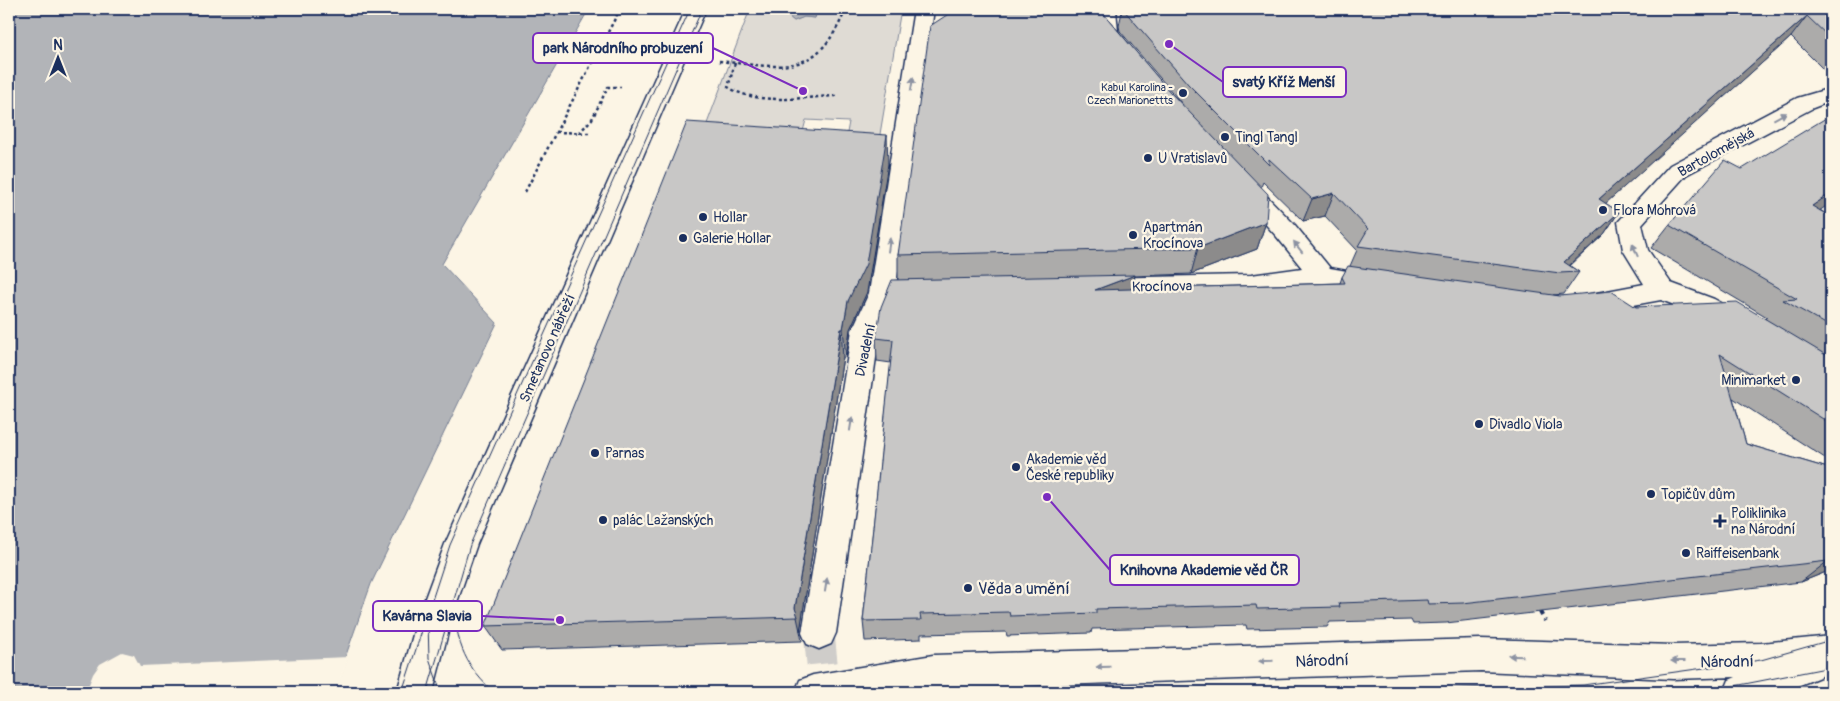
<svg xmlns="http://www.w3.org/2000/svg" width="1840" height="701" viewBox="0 0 1840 701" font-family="Pangolin,sans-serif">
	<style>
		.green { fill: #dfdbd4; stroke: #7d8599 }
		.water { fill: #b2b4b8; stroke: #767f94 }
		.pier { fill: #fcf5e5 }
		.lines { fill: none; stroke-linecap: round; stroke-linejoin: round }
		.minor-tunnel { stroke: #cfcdca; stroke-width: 31; stroke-dasharray: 31 15; stroke-linecap: butt }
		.minor-casing { stroke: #1b2f5e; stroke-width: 3 }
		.path-far1 { stroke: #1b2f5e; stroke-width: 2.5; stroke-dasharray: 3 3; stroke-linecap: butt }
		.path { stroke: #1b2f5e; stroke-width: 4; stroke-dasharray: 4.5 4.5; stroke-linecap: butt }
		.minor { fill: #fcf5e5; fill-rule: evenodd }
		.tram { stroke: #1b2f5e; stroke-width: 1 }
		.wall { fill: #acabaa; stroke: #1b2f5e; fill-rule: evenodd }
		.shaded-wall { fill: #8c8b8b; stroke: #1b2f5e }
		.building { fill: #c8c7c6; stroke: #1b2f5e }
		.oneway { fill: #8c92a2 }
		.poi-dot { fill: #1b2f5e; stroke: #fcf5e5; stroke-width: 2 }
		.labels { text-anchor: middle; stroke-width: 4.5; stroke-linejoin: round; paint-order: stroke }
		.far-poi-label { font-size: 11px; fill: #1b2f5e; stroke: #fcf5e5; text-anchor: end }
		.poi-label { font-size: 14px; fill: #1b2f5e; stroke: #fcf5e5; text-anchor: start }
		.street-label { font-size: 14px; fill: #1b2f5e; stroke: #fcf5e5 }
		.near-poi-label { font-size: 16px; fill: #1b2f5e; stroke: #fcf5e5; text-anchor: start }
		.near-street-label { font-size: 16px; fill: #1b2f5e; stroke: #fcf5e5 }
		.leader { fill: none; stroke: #7b2cbf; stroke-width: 2 }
		.callout-dot { fill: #7b2cbf; stroke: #fcf5e5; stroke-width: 2 }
		.callout { fill: #fcf5e5; stroke: #7b2cbf; stroke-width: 2 }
		.callout-label { font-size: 15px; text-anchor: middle; font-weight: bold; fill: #1b2f5e }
	</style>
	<rect width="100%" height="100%" fill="#fcf5e5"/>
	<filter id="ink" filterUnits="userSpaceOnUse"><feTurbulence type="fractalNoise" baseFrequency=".02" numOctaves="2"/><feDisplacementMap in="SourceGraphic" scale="10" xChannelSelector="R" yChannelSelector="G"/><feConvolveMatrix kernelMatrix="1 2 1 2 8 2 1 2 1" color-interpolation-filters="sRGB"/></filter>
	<g filter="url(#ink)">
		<path class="green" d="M750,9H778L777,15L788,16L794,21L804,17L815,18L817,11L822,9H901L879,140L846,138L849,122L806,120L802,135L705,129Z"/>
		<g class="water">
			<path d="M9,9H589L442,264L497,323L371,584L333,692H9Z"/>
			<path d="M778,9H822L817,11L815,18L804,17L794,21L788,16H776Z"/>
		</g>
		<path class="pier" d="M122,652L134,655L140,666L348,657L336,692H9V690L88,687L93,674L100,664Z"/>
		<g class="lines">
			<path class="minor-tunnel" d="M819,633L825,692"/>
			<defs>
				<g id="minor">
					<path d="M686,9H706L477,544L452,617L433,692H397L418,617L445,544Z"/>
					<path d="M914,9H934L895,293L880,330L836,633L831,644L819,649L807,644L802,633L852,330L869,293Z"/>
					<path d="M1096,9H1116L1118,32L1131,48L1128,52C1116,55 1102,46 1098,33C1096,26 1097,16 1096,9Z"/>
					<path d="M1831,88V101L1813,108L1686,175L1642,224L1648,250L1671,283L1714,299L1742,314L1746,321L1742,328L1733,331L1724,328L1696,313L1661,300L1584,314L1575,311L1571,304L1575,297L1644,284L1623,250L1618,222L1670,165L1797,98Z"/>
					<path d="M1241,175L1249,178L1295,225L1330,268L1386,278L1390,285L1386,292L1377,294L1322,285L1278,288L1251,293L1096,296L1087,294L1083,287L1087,280L1096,278L1251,275L1302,268L1277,237L1233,188L1229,183L1233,178Z"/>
					<path d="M1831,636V668L1825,669L1822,676L1783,692H1724L1729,680L1736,677L1673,679L1481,671L933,689L913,692H795L800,680L813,675L933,655L1481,639L1673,645L1761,643Z"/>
				</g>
			</defs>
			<use href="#minor" class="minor-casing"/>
			<g class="path-far1">
				<path d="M719,61C784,68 817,78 846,9"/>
				<path d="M735,63L728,87C758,106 802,97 836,96"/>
				<path d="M556,132L590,133"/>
				<path d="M579,133L592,119L608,87H621"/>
				<path d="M525,192L620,9"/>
			</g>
			<path class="path" d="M1540,612L1545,621"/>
			<use href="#minor" class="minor"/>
			<g class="tram">
				<path d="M456,607C454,642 468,670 494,692"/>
				<path d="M428,622L429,658L441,692"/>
				<path d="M402,692L450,545L690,9"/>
				<path d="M427,692L470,545L702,9"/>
				<path d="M1334,692L1583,685L1761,660L1831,640"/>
				<path d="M1704,692L1831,667"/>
			</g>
		</g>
		<g class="wall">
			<path d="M955,9H1102L1103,13L1170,92L1183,105L1120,31L1119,26L1122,11L1118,12L1117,9H1831V66L1824,70L1791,37L1605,203L1619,212L1604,234L1570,266L1579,272L1564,294L1553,295L1636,307L1765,319L1767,317L1651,248L1669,225L1820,210L1831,217V462L1733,398L1746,444L1831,469V570L1801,582L1446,623L1413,624L1411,620L1330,622L1327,627L1247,629L1246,625L1092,629L1091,633L1007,636L1006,632L921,634V639L865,641L863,621L891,363L877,361L876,338L898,280V255ZM1263,182L1303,221L1325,216L1357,250L1350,266L1342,277L1340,283L1132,289L1135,276L1191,274L1257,249L1266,222L1261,187Z"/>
			<path d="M888,164L867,292L850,329L846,358L843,357L800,631L802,641L502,650L485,626Z"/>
		</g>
		<g class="shaded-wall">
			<path d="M1118,9H1122V11L1118,12Z"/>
			<path d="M1807,16L1791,37L1585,222L1599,199Z"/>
			<path d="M1831,61V66L1824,70Z"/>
			<path d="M887,135L888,164L867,292L850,329L846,358L843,329L848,301Z"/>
			<path d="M1334,193L1325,216L1303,221L1312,199Z"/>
			<path d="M1831,193V203L1792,229L1812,206Z"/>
			<path d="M1619,212L1604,234L1561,273L1564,262Z"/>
			<path d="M1266,222L1257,249L1191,274L1198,248Z"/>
			<path d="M1135,275L1130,298L1095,290Z"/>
			<path d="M841,329L843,357L800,631L795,608Z"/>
			<path d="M1831,560V570L1801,582L1828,561Z"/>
		</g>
		<g class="building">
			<path d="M956,9H1102L1103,13L1170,92L1268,194L1266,222L1198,248L898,255L930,26Z"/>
			<path d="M1123,9H1831V39L1807,16L1599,199L1619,212L1564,262L1579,272L1560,273L1358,246L1368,229L1334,193L1312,199L1269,159V165L1188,84Z"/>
			<path d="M1831,115V193L1812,206L1831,217V327L1783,300L1797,299L1669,225L1725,160L1742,169Z"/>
			<path d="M687,122L887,135L866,264L848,301L843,329H841L795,608L798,617L485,626Z"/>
			<path d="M1348,266L1560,296L1611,291L1636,307L1737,302L1831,358V424L1720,354L1746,444L1831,469V560L1828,561L1463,603L1428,604L1427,600L1339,603L1340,607L1257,609L1256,605L1096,609V613L1010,616L1009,612L920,614L921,620L863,621L893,340L876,338L881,307L892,280L1135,275L1095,290L1345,283L1342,277Z"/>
		</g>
		<defs><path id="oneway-solid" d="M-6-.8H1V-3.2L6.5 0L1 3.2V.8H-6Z" transform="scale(1.25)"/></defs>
		<g class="oneway">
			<use href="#oneway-solid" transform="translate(912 84) rotate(-80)"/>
			<use href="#oneway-solid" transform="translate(1780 116) rotate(-28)"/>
			<use href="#oneway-solid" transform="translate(889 245) rotate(-82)"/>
			<use href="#oneway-solid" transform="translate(1298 247) rotate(-128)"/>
			<use href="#oneway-solid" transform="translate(1635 250) rotate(-113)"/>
			<use href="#oneway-solid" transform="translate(851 424) rotate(-81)"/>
			<use href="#oneway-solid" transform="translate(826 585) rotate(-81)"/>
			<use href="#oneway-solid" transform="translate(1516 656) rotate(-178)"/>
			<use href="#oneway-solid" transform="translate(1266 661) rotate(178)"/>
			<use href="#oneway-solid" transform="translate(1678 661) rotate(180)"/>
			<use href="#oneway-solid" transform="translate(1103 667) rotate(178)"/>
		</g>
	</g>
	<g class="poi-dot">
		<circle cx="1183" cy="93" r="5"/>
		<circle cx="1225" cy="137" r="5"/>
		<circle cx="1148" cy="158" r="5"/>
		<circle cx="1603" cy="210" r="5"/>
		<circle cx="703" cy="217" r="5"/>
		<circle cx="1133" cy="235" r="5"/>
		<circle cx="683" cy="238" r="5"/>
		<circle cx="1796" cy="380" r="5"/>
		<circle cx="1479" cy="424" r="5"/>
		<circle cx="595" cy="453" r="5"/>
		<circle cx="1016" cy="467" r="5"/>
		<circle cx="1651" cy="494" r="5"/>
		<circle cx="603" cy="520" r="5"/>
		<path d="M1717.5 513.5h5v5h5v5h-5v5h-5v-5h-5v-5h5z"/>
		<circle cx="1686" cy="553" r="5"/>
		<circle cx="968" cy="588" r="5"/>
	</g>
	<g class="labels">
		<g class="far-poi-label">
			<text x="1173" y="91">Kabul Karolina -<tspan x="1173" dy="13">Czech Marionettts</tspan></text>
		</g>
		<g class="poi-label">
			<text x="1235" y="142">Tingl Tangl</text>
			<text x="1158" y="163">U Vratislavů</text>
			<text x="1613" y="215">Flora Mohrová</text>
			<text x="713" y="222">Hollar</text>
			<text x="1143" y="232">Apartmán<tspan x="1143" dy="16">Krocínova</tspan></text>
			<text x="693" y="243">Galerie Hollar</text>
			<text x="1786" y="385" text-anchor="end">Minimarket</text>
			<text x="1489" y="429">Divadlo Viola</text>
			<text x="605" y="458">Parnas</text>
			<text x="1026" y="464">Akademie věd<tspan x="1026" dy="16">České republiky</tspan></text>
			<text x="1661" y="499">Topičův dům</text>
			<text x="1731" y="518">Poliklinika<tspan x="1731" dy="16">na Národní</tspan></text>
			<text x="613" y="525">palác Lažanských</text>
			<text x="1696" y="558">Raiffeisenbank</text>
		</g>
		<g class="street-label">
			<text transform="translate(1716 152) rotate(-29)" y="5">Bartolomějská</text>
			<text transform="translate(1162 286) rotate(-1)" y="5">Krocínova</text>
			<text transform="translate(547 348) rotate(-66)" y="5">Smetanovo nábřeží</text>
			<text transform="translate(865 350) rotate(-78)" y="5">Divadelní</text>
		</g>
		<g class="near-poi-label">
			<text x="978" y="594">Věda a umění</text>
		</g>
		<g class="near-street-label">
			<text transform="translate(1322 660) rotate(-2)" y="6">Národní</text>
			<text transform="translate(1727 661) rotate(-1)" y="6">Národní</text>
		</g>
	</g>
	<path class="leader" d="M803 91L713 48M1169 44L1223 82M1047 497L1110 570M560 620L482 616"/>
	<g class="callout-dot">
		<circle cx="803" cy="91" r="5"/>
		<circle cx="1169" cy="44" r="5"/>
		<circle cx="1047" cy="497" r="5"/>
		<circle cx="560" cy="620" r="5"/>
	</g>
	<g class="callout">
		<rect x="533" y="33" width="180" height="30" rx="5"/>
		<rect x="1223" y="67" width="123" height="30" rx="5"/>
		<rect x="1110" y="555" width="189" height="30" rx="5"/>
		<rect x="373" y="601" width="109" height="30" rx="5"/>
	</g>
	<g class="callout-label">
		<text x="623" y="53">park Národního probuzení</text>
		<text x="1284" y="87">svatý Kříž Menší</text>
		<text x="1204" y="575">Knihovna Akademie věd ČR</text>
		<text x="427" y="621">Kavárna Slavia</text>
	</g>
	<rect width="1840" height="701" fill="none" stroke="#fcf5e5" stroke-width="30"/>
	<rect x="15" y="15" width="1810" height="671" fill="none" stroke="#1b2f5e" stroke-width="2" filter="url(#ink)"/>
	<g transform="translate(58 58)" stroke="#fcf5e5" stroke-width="4" paint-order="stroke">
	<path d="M0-4L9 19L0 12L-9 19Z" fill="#1b2f5e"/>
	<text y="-8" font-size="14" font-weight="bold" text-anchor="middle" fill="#1b2f5e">N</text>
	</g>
</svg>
